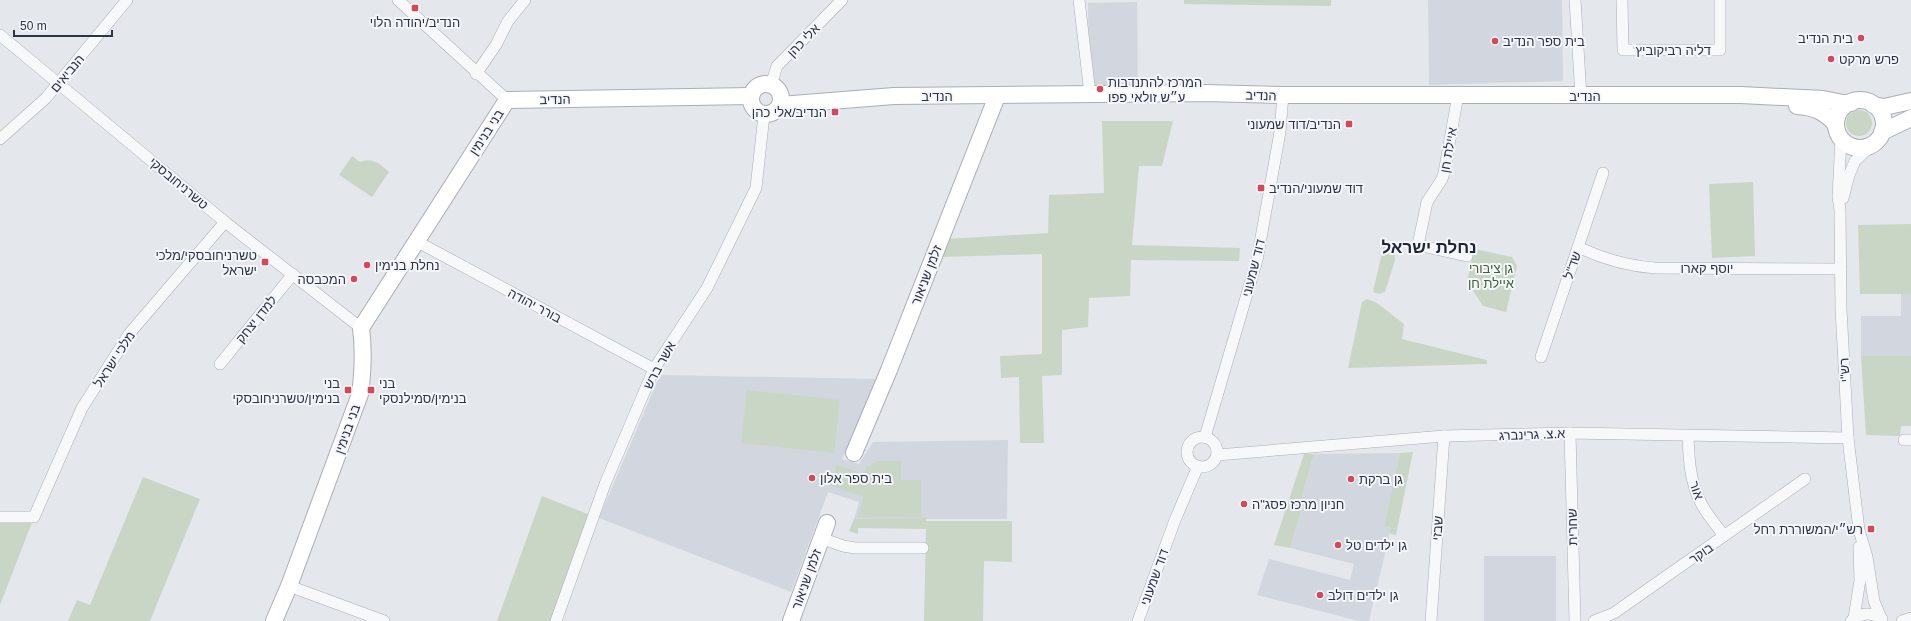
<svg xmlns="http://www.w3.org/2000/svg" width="1911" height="621" viewBox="0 0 1911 621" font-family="Arial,Heebo,sans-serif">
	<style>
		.built { fill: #d2d6de }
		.green { fill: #c9d6c5 }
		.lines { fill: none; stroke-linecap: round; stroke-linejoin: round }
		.street-casing { stroke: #a9aeb7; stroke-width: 12 }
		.secondary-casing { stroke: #a9aeb7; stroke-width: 18 }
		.street { stroke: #f7f8fa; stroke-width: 11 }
		.secondary { stroke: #fff; stroke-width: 16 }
		.poi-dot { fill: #d1495b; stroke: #f4f6f9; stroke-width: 1.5 }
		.labels { text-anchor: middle; stroke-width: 4; stroke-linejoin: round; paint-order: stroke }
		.poi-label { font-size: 13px; fill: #2b3445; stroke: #f4f6f9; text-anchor: start }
		.street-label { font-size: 13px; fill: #2b3445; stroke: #f4f6f9 }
		.park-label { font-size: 13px; fill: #3f6138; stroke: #f4f6f9 }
		.district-label { font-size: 17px; font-weight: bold; fill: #1d2536; stroke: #f4f6f9 }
	</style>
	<rect width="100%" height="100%" fill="#e4e7ec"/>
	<g class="built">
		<path d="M1428,0H1562L1563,81L1429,85Z"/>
		<path d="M1137,2L1138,97H1089L1088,3Z"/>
		<path d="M1901,294H1911V356H1861V316H1901Z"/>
		<path d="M660,375L878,379L842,459L859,464L873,442L1008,440L1007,519H854L859,502L828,492L791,592L599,518Z"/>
		<path d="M1400,453L1384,526L1391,528L1369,621H1359L1257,595L1269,559L1350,580L1354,564L1290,548L1303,505L1300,504L1314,454Z"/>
		<rect x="1484" y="556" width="72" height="65"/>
	</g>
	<g class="green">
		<path d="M1184,0H1331V6L1184,4Z"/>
		<circle cx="1859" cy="123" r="13"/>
		<path d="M1102,121H1173L1162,166H1139L1132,245L1240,248L1239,261L1131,260L1130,296L1089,298L1088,327L1062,330V375L1042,376L1044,443H1020L1019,377L1001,378L1000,356L1042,354V254L940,257L946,239L1048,233L1049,195L1104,193Z"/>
		<path d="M352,156L360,162C373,157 380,164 389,172L372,197L339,175Z"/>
		<path d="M1753,182L1755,256L1712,258L1709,184Z"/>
		<path d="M1911,224V294H1860L1858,225Z"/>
		<path d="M1385,240L1395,251V260L1385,292L1379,294L1373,292Z"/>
		<path d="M1474,249L1512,257L1517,266L1506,312L1483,306L1467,281Z"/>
		<path d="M1367,299L1377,303L1404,324L1402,339L1487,360V364L1348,368L1362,302Z"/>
		<path d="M1861,356H1911V426H1901L1900,436L1866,435Z"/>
		<path d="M747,390L840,400L834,453L741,443Z"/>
		<path d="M1413,452L1396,535L1389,533L1391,528L1384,526L1400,453Z"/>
		<path d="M1304,454H1314L1300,503L1303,505L1290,548L1274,545Z"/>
		<path d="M878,461H901V480H921V517H857L864,497L829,485L837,465L864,474L867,467Z"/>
		<path d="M143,477L200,499L150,621H68L77,600L90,605Z"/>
		<path d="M542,496L590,515L551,621H497Z"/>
		<path d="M0,517H34L0,605Z"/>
		<path d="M926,518V521H1012V562L984,561L983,621H924L926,529L858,528V534L849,531L854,519Z"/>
	</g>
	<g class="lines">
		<defs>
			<g id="street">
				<path d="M398,0L507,100"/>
				<path d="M1079,0L1090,94"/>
				<path d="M1575,0L1581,96"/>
				<path d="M1622,0L1623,50H1720V0"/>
				<path d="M0,35L225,222L361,328"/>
				<path d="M476,74L496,45L508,21L525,0"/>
				<path d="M771,85L777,66L842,0"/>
				<path d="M1458,95L1444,173L1442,179L1427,202L1418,245L1467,256"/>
				<path d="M0,139L46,98L127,0"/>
				<path d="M1841,139L1838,197L1840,210L1841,309L1848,438L1859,530L1867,557L1874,601L1881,618"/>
				<path d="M1843,198L1849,175L1855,161L1873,144"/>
				<path d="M416,241L654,369"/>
				<path d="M1578,247C1603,259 1628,266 1655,268L1841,269"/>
				<path d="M1541,357L1603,173"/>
				<path d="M220,364L293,274"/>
				<path d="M1570,433L1575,621"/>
				<path d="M1205,437L1257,260L1280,132L1283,95"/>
				<path d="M1688,437C1689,460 1690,482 1701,503C1707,515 1717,526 1724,536"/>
				<circle cx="1202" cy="452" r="15"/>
				<path d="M1904,440H1911"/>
				<path d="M1217,455L1444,436L1570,433L1848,438"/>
				<path d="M0,517H34L82,408L129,334L225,222"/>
				<path d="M821,538L843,546L855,548H923"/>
				<path d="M289,586L384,621"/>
				<path d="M1854,618L1860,580L1859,547"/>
				<path d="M556,621L605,484L654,369L707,288L756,188L764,115"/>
				<path d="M1138,621L1175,520L1198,466"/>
				<path d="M1431,621L1444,436"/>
				<path d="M1594,621L1614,613L1805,479"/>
				<path d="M1851,621C1861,612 1872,612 1882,619"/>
				<path d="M1902,621L1911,618"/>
			</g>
			<g id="secondary">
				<circle cx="766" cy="99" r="15"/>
				<circle cx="1860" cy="124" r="24"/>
				<path d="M780,105L894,96L1205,93L1283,95H1741L1823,99L1843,103H1851"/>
				<path d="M1873,105L1884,107L1911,101"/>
				<path d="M1797,106C1814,107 1826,112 1836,125"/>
				<path d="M1882,132L1911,118"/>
				<path d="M854,453L889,370L997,96"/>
				<path d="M274,621L289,586L360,394C363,371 364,351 361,328L507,100L751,96"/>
				<path d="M791,621L827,523"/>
			</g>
		</defs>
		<use href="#street" class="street-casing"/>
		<use href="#secondary" class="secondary-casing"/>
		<use href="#street" class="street"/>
		<use href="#secondary" class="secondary"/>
	</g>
	<g class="poi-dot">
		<rect x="411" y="4" width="8" height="8" rx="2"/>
		<circle cx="1861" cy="38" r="4"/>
		<circle cx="1495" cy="41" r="4"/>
		<circle cx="1831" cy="59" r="4"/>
		<circle cx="1100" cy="89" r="4"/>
		<rect x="831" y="108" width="8" height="8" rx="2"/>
		<rect x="1345" y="120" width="8" height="8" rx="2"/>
		<rect x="1257" y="184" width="8" height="8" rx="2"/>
		<rect x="261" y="258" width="8" height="8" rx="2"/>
		<circle cx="367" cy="265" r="4"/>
		<circle cx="354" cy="279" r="4"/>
		<rect x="344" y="386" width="8" height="8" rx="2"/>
		<rect x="367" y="386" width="8" height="8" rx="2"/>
		<circle cx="812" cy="478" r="4"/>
		<circle cx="1351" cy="479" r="4"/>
		<circle cx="1244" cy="504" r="4"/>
		<rect x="1867" y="525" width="8" height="8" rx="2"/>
		<circle cx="1338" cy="545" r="4"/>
		<circle cx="1320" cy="595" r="4"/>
	</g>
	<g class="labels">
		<g class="poi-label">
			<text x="415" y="27" text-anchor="middle">הנדיב/יהודה הלוי</text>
			<text x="1853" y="43" text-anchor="end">בית הנדיב</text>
			<text x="1503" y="46">בית ספר הנדיב</text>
			<text x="1839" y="64">פרש מרקט</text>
			<text x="1108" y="87">המרכז להתנדבות<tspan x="1108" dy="15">ע״ש זולאי פפו</tspan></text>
			<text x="827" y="117" text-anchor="end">הנדיב/אלי כהן</text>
			<text x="1341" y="129" text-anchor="end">הנדיב/דוד שמעוני</text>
			<text x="1269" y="193">דוד שמעוני/הנדיב</text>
			<text x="257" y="260" text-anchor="end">טשרניחובסקי/מלכי<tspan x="257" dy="15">ישראל</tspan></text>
			<text x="375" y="270">נחלת בנימין</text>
			<text x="346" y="284" text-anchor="end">המכבסה</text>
			<text x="340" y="388" text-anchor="end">בני<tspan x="340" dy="15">בנימין/טשרניחובסקי</tspan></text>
			<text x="379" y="388">בני<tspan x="379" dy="15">בנימין/סמילנסקי</tspan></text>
			<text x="820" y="483">בית ספר אלון</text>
			<text x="1359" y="484">גן ברקת</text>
			<text x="1252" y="509">חניון מרכז פסג"ה</text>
			<text x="1863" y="534" text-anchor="end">רש״י/המשוררת רחל</text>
			<text x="1346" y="550">גן ילדים טל</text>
			<text x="1328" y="600">גן ילדים דולב</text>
		</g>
		<g class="street-label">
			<text transform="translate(803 40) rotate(-46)" y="5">אלי כהן</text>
			<text x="1672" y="55">'דליה רביקוביץ</text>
			<text transform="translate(67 73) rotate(-50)" y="5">הנביאים</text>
			<text transform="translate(1261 95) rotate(2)" y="5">הנדיב</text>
			<text x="937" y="101">הנדיב</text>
			<text x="1585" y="101">הנדיב</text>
			<text transform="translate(555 99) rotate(-1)" y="5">הנדיב</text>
			<text transform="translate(486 132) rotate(-57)" y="5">בני בנימין</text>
			<text transform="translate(1448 150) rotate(-80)" y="5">איילת חן</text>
			<text transform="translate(179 183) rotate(40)" y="5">טשרניחובסקי</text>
			<text transform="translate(1572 265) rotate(-71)" y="5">שד"ל</text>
			<text transform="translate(1253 268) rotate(-76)" y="5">דוד שמעוני</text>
			<text x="1707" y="273">יוסף קארו</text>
			<text transform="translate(926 275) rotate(-69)" y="5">זלמן שניאור</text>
			<text transform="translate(535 305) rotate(28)" y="5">בורר יהודה</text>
			<text transform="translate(256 319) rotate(-51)" y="5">למדן יצחק</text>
			<text transform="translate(114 359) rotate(-57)" y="5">מלכי ישראל</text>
			<text transform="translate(659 365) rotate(-61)" y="5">אשר ברש</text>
			<text transform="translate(1844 370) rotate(-93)" y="5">רש"י</text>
			<text transform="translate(347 429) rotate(-70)" y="5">בני בנימין</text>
			<text transform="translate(1532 434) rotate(-2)" y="5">א.צ. גרינברג</text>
			<text transform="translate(1697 490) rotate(71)" y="5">אור</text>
			<text transform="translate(1572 527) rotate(-91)" y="5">שחרית</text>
			<text transform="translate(1437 528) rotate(-86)" y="5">שבזי</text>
			<text transform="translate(1701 553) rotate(-35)" y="5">בוקר</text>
			<text transform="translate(1154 577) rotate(-70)" y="5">דוד שמעוני</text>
			<text transform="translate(806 579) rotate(-70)" y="5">זלמן שניאור</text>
		</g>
		<g class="park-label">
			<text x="1491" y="273">גן ציבורי<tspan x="1491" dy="15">איילת חן</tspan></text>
		</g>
		<g class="district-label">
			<text x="1429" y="253">נחלת ישראל</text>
		</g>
	</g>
	<path d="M14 30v6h98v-6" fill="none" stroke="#2b3445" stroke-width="2"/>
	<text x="20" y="30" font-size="12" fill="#2b3445" stroke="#f4f6f9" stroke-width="3" paint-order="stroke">50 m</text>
</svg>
